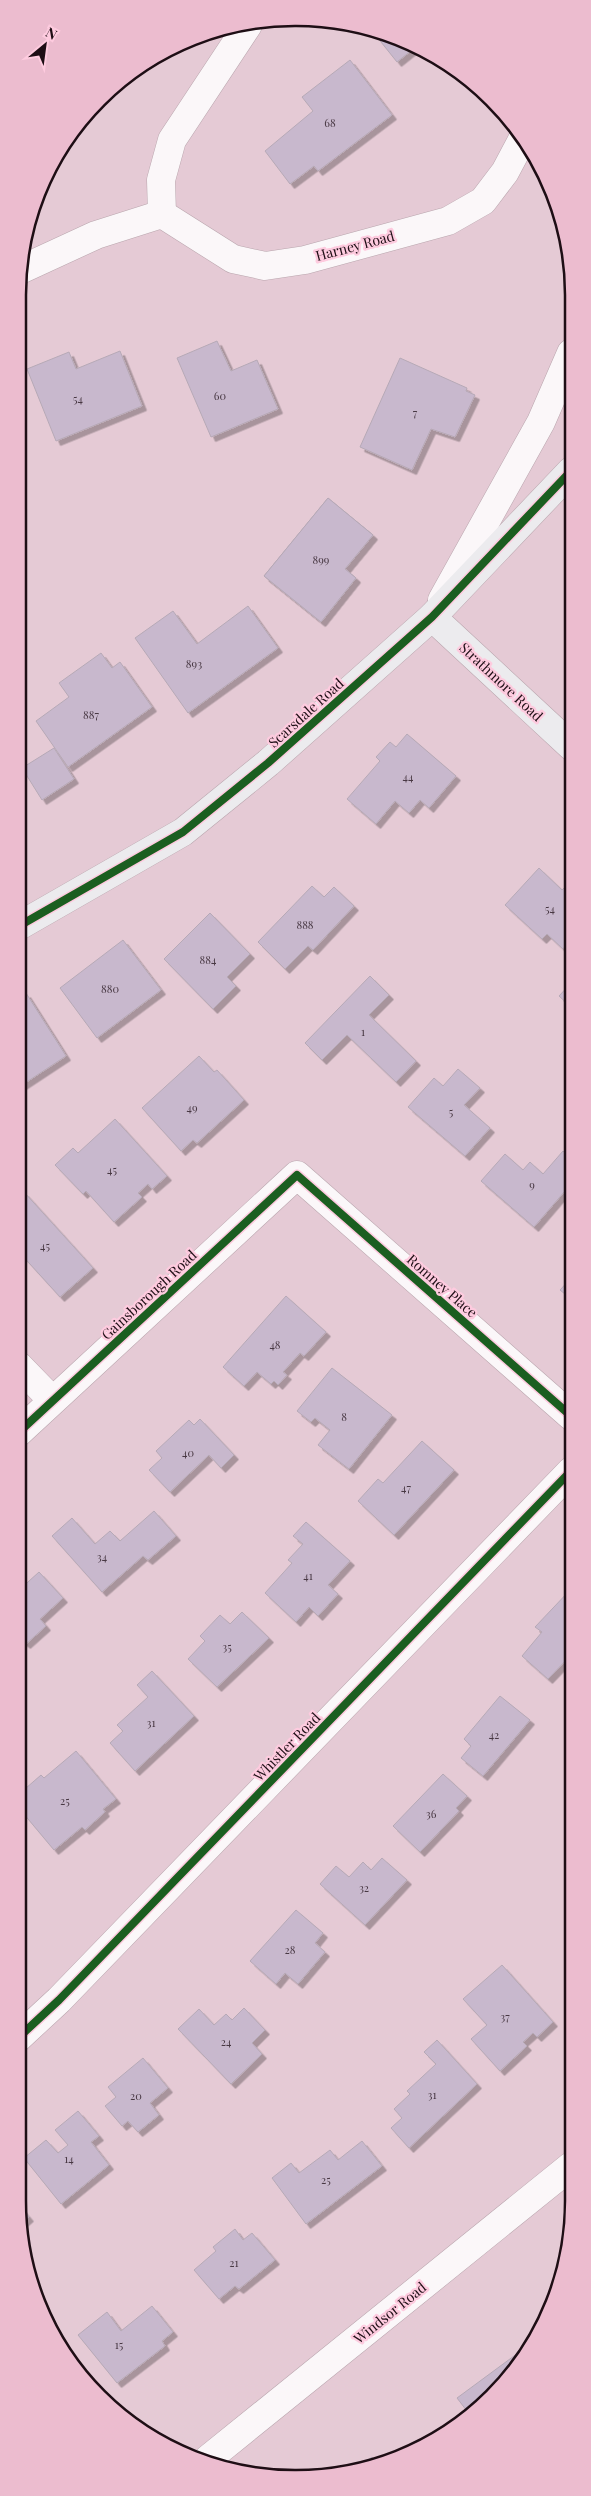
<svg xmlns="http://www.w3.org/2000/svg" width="591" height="2496" viewBox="0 0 591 2496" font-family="'Playfair Display',serif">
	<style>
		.building { fill: #c8b8cd; stroke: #b6a9b6; filter: url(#shadow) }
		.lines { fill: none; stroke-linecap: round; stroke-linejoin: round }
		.street-casing { stroke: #b9a5ad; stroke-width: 29 }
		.secondary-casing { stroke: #b9a5ad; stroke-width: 29 }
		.street { stroke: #fbf7f9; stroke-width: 28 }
		.secondary { stroke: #ecebee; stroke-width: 28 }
		.cycleway-casing { stroke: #fecbdf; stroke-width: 11 }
		.cycleway { stroke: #1b5e20; stroke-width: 8 }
		.labels { text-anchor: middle; stroke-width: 4.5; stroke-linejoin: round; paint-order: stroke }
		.number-label { font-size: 11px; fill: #483843 }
		.street-label { font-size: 14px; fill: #1e0e15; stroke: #fecbdf }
		.rim { fill: none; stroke: #1e0e15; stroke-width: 2.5 }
	</style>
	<defs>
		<filter id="shadow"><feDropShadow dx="4.5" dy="4.5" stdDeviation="0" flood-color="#0004"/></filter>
	</defs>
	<rect width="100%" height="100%" fill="#e5cad5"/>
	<g class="building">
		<path d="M373,32L417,46L397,62Z"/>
		<path d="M350,60L392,115L318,171L314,166L290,184L265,151L313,111L302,97Z"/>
		<path d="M217,341L231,371L257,360L278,409L211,437L177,358Z"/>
		<path d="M120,351L142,406L56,441L27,369L69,352L76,369Z"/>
		<path d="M400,358L467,388L466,391L475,395L455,437L431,429L412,470L360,447Z"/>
		<path d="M328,498L373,535L345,569L356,578L321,622L264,576Z"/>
		<path d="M328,498L373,535L345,569L356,578L321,622L264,576Z"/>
		<path d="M248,606L278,648L188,713L135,638L173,611L197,644Z"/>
		<path d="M101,653L112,668L120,662L152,707L68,767L36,721L69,697L59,683Z"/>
		<path d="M407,734L456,776L429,808L420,800L409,813L395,801L376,824L347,799L380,761L376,757L390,742L396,747Z"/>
		<path d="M54,748L74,779L42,800L22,768Z"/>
		<path d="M539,868L562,890L566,886L571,890V939L563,949L547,934L542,939L505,905Z"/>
		<path d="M312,886L324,897L334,887L354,906L313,950L308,946L285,969L258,942Z"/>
		<path d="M210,913L250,954L227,977L236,986L213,1009L164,959Z"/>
		<path d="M123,940L161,990L97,1038L60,988Z"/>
		<path d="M370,976L389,995L369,1015L416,1061L396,1082L347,1035L322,1060L305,1043Z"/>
		<path d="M571,983V1007L559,996Z"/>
		<path d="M26,993L66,1056L19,1087V998Z"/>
		<path d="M199,1056L214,1072L217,1070L244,1100L197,1143L193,1140L181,1151L142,1108Z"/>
		<path d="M458,1069L480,1088L464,1105L490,1128L465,1156L408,1107L434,1078L443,1086Z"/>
		<path d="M115,1119L167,1176L152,1189L148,1184L138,1193L142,1197L114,1222L86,1191L83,1194L55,1165L73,1148L78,1153Z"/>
		<path d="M563,1151L571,1159V1184L534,1227L481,1181L505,1154L523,1170L530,1162L543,1174Z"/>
		<path d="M24,1192L93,1268L60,1297L19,1252L25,1246L19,1239V1197Z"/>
		<path d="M571,1278V1299L560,1290Z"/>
		<path d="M286,1296L326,1332L304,1356L300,1353L283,1372L287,1375L278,1385L274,1381L271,1384L257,1372L244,1386L223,1367Z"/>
		<path d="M332,1368L392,1415L349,1469L318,1445L330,1430L315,1418L311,1422L297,1411Z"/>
		<path d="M200,1419L234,1455L221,1468L209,1455L170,1492L149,1470L162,1458L156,1451L189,1420L194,1425Z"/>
		<path d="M422,1441L454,1470L394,1535L358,1501L378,1479L383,1483Z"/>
		<path d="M154,1511L176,1536L148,1560L143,1556L102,1592L52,1536L72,1518L95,1544L110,1531L120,1541Z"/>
		<path d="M306,1522L350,1561L328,1585L338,1594L318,1616L309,1607L296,1622L265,1593L292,1563L288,1560L303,1544L293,1536Z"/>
		<path d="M39,1572L63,1598L40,1619L46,1626L26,1644L22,1641L18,1644V1591Z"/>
		<path d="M571,1589V1655L548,1679L522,1656L542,1632L535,1627Z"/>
		<path d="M242,1612L269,1638L217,1687L188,1659L205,1641L200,1636L220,1615L230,1624Z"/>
		<path d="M152,1671L194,1716L135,1771L110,1743L123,1731L117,1725L148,1697L137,1685Z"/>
		<path d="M500,1696L530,1720L483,1776L461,1758L471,1746L464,1739Z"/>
		<path d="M76,1751L116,1799L103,1809L105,1812L85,1830L82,1827L54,1850L18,1807V1795L41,1775L44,1778Z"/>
		<path d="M443,1774L467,1796L456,1808L459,1811L420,1852L393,1826Z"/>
		<path d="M382,1858L407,1880L365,1925L320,1884L336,1866L349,1877L363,1862L371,1870Z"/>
		<path d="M296,1910L323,1933L315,1943L325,1952L298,1984L285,1973L276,1984L250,1961Z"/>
		<path d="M502,1965L553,2022L537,2037L533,2033L523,2042L527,2046L500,2071L471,2039L487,2025L463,1999Z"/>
		<path d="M244,2008L265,2030L252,2043L262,2054L231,2084L178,2029L199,2009L214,2025L226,2014L232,2020Z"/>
		<path d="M437,2040L477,2084L409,2148L391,2128L402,2118L394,2109L410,2094L407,2091L436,2064L424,2052Z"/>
		<path d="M143,2058L168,2088L150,2103L159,2115L138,2132L128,2121L122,2126L105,2106L116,2097L108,2087Z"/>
		<path d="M78,2111L99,2136L91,2142L109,2165L61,2204L24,2158L46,2140L58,2153L68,2145L55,2130Z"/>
		<path d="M362,2141L382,2166L306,2224L272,2178L291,2163L299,2173L330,2150L338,2160Z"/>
		<path d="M18,2204L29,2217L22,2223Z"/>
		<path d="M235,2229L243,2240L252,2233L275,2260L239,2289L235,2286L219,2299L194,2270L216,2251L213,2247Z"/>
		<path d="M152,2306L173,2332L162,2341L165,2346L117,2383L78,2335L107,2312L121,2331Z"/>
		<path d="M537,2339H536L470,2415L457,2398Z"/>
		<path d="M372,2457L377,2464L368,2469L356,2470Z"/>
	</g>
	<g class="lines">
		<defs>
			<g id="street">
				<path d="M162,214L233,259L265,266L305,260L448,221L483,201L505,172L522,140"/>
				<path d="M162,214L161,180L172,140L248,25"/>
				<path d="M20,270L96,235L162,214"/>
				<path d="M442,600L541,422L571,353"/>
				<path d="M19,1366L52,1400"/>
				<path d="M18,1433L297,1175L571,1416"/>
				<path d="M18,2038L59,2000L571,1471"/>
				<path d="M208,2459L571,2166"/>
			</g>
			<g id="secondary">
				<path d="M432,617L571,746"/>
				<path d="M19,926L183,832L268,763L432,617L571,471"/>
			</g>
		</defs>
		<use href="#street" class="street-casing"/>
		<use href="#secondary" class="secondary-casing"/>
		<use href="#street" class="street"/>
		<use href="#secondary" class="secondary"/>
		<defs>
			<g id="cycleway">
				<path d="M19,926L183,832L268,763L432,617L571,471"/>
				<path d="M18,1433L297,1175L571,1416"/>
				<path d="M18,2038L59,2000L571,1471"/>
			</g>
		</defs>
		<use href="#cycleway" class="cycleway-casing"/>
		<use href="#cycleway" class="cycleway"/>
	</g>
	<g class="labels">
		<g class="number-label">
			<text x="330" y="127">68</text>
			<text x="220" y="400">60</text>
			<text x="78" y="403">54</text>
			<text x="415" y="417">7</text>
			<text x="321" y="564">899</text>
			<text x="194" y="668">893</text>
			<text x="91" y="719">887</text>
			<text x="408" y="781">44</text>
			<text x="550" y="913">54</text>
			<text x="305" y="929">888</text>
			<text x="208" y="964">884</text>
			<text x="110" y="993">880</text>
			<text x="363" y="1036">1</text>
			<text x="192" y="1112">49</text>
			<text x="451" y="1116">5</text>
			<text x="112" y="1174">45</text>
			<text x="532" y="1189">9</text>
			<text x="45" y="1250">45</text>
			<text x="275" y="1349">48</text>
			<text x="344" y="1421">8</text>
			<text x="188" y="1457">40</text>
			<text x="406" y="1492">47</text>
			<text x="102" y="1561">34</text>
			<text x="308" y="1580">41</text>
			<text x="227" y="1651">35</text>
			<text x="151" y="1727">31</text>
			<text x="494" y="1739">42</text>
			<text x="65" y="1805">25</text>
			<text x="431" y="1818">36</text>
			<text x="364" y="1892">32</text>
			<text x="290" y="1954">28</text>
			<text x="505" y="2021">37</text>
			<text x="226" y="2046">24</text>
			<text x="432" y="2099">31</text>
			<text x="136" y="2100">20</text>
			<text x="69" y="2163">14</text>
			<text x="326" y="2184">25</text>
			<text x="234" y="2267">21</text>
			<text x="119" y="2349">15</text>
		</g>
		<g class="street-label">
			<text transform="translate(355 246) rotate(-15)" y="5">Harney Road</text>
			<text transform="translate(501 682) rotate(43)" y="5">Strathmore Road</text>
			<text transform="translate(306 713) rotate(-42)" y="5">Scarsdale Road</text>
			<text transform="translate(442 1286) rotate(41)" y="5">Romney Place</text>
			<text transform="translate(149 1295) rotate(-43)" y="5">Gainsborough Road</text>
			<text transform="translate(287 1747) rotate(-46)" y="5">Whistler Road</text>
			<text transform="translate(390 2313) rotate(-39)" y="5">Windsor Road</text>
		</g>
	</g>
	<path d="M0 0H591V2496H0ZM295 26H296A269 269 0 0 1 565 295V2201A269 269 0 0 1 296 2470H295A269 269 0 0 1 26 2201V295A269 269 0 0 1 295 26Z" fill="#ecbccf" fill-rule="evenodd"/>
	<path class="rim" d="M295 26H296A269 269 0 0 1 565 295V2201A269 269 0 0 1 296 2470H295A269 269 0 0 1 26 2201V295A269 269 0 0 1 295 26Z"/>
	<g transform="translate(45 45) rotate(29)" stroke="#fecbdf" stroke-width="4" paint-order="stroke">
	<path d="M0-4L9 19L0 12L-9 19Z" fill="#1e0e15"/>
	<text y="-8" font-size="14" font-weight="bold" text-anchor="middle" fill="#1e0e15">N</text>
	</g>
</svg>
